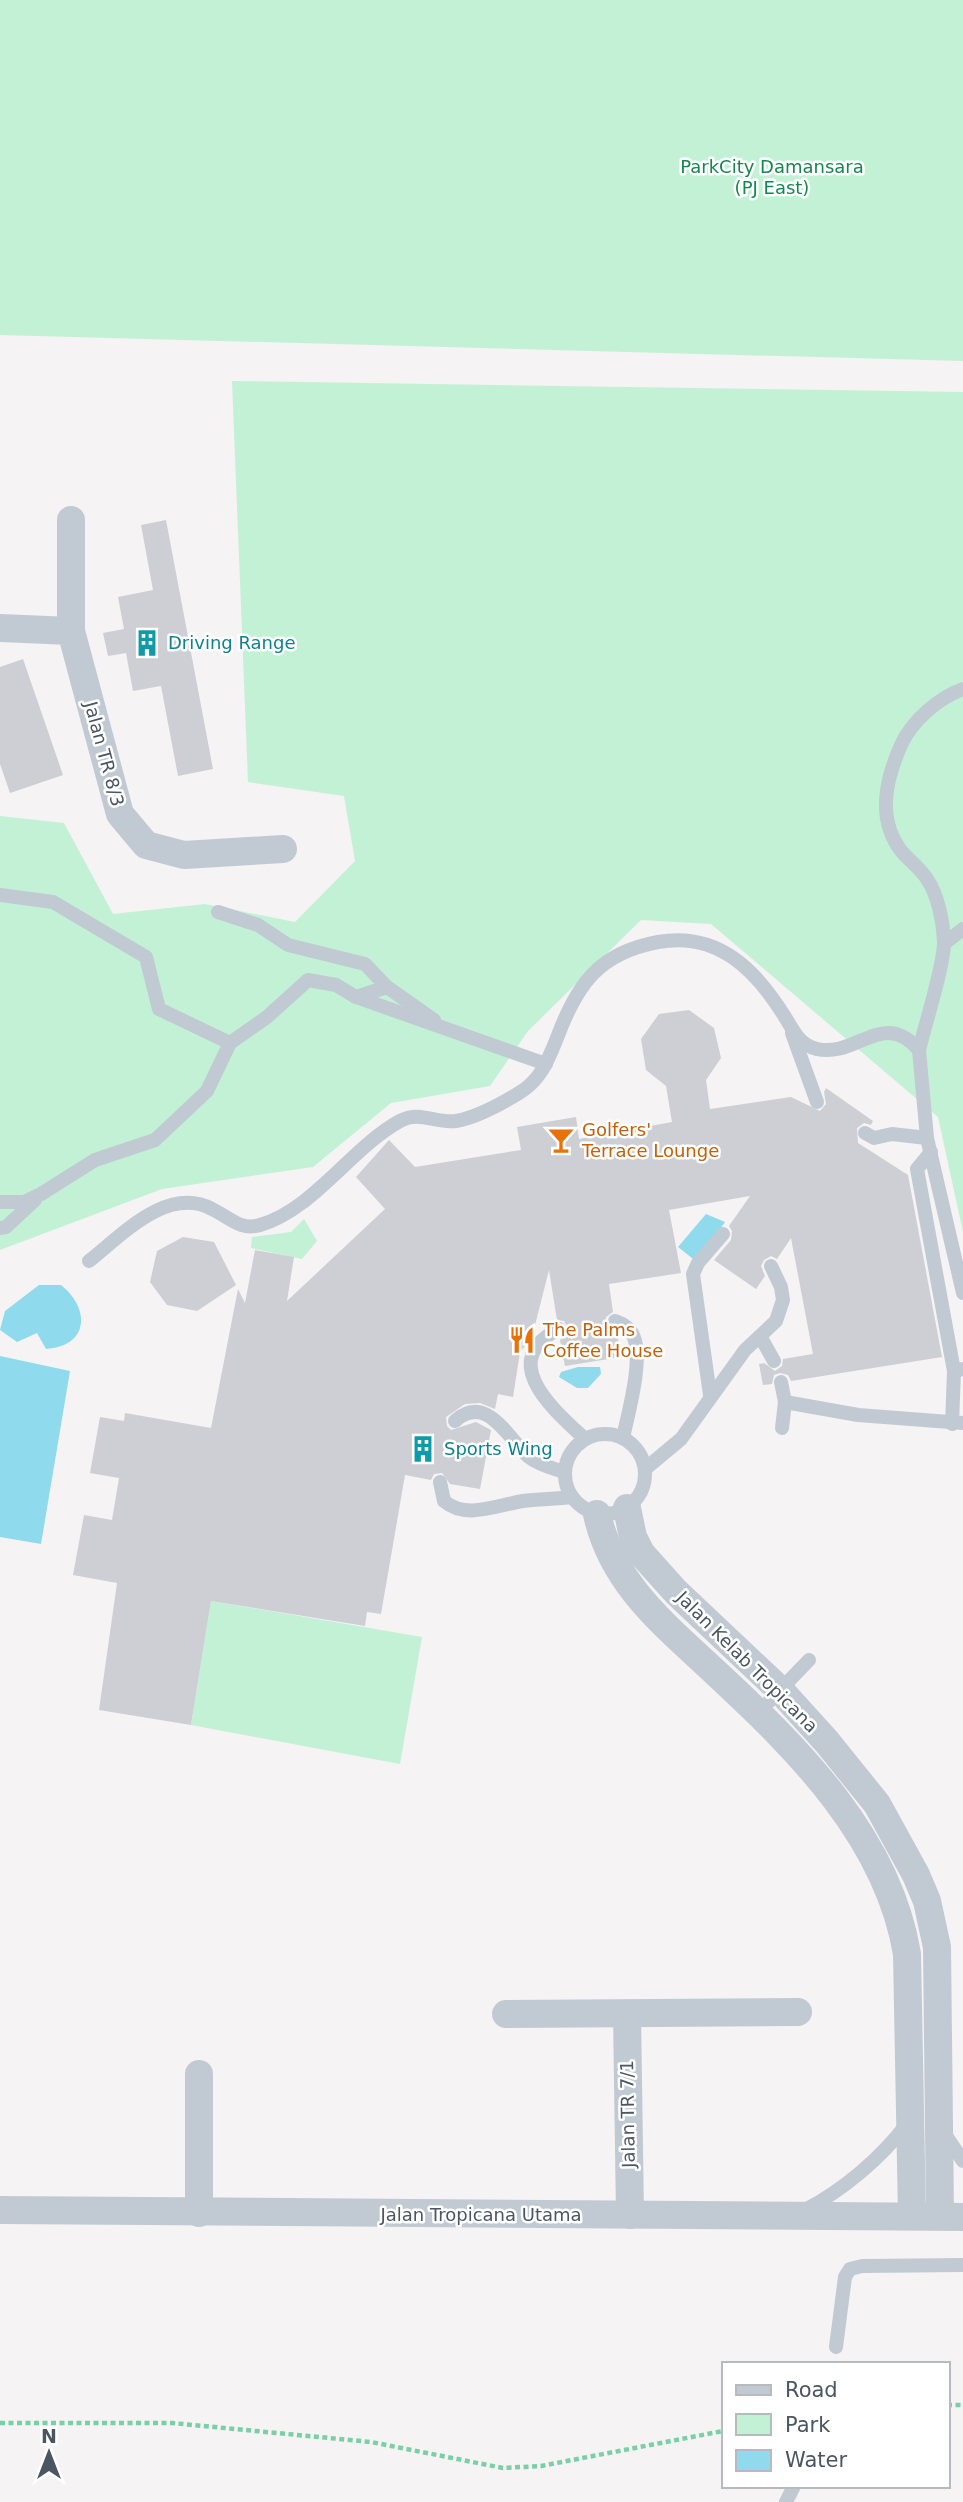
<svg xmlns="http://www.w3.org/2000/svg" width="963" height="2502" viewBox="0 0 963 2502" font-family="'DejaVu Sans',sans-serif">
	<style>
		.green { fill: #c3f1d5 }
		.water { fill: #90daee }
		.building { fill: #cdcfd5 }
		.lines { fill: none; stroke-linecap: round; stroke-linejoin: round }
		.path { stroke: #7ad0a6; stroke-width: 4.5; stroke-dasharray: 5 3.5; stroke-linecap: butt }
		.service { stroke: #c1cad2; stroke-width: 14 }
		.minor { stroke: #c1cad2; stroke-width: 28 }
		.labels { text-anchor: middle; stroke-width: 5; stroke-linejoin: round; paint-order: stroke }
		.park-label { font-size: 18px; fill: #17864f; stroke: #fff }
		.culture-label { font-size: 18px; fill: #0d838f; stroke: #fff; text-anchor: start }
		.street-label { font-size: 18px; fill: #4a5661; stroke: #fff }
		.food-label { font-size: 18px; fill: #c56008; stroke: #fff; text-anchor: start }
	</style>
	<rect width="100%" height="100%" fill="#f5f3f3"/>
	<g class="green">
		<path d="M0,0H963V361L0,335Z"/>
		<path d="M232,381L963,392V1232L938,1117L711,924L641,920L528,1031L490,1086L391,1103L313,1167L162,1189L0,1250V816L64,823L113,914L205,904L295,922L355,861L344,796L248,782Z"/>
		<path d="M304,1219L317,1241L302,1259L251,1248L252,1237L291,1232Z"/>
		<path d="M211,1601L422,1637L400,1764L191,1725Z"/>
	</g>
	<g class="water">
		<path d="M706,1214L725,1222L697,1262L678,1247Z"/>
		<path d="M39,1285H61C90,1308 90,1346 46,1349L37,1333L17,1342L0,1330L5,1311Z"/>
		<path d="M0,1356L70,1371L41,1544L0,1537Z"/>
		<path d="M578,1367H600L601,1374L588,1388H577L559,1377L561,1372Z"/>
	</g>
	<g class="building">
		<path d="M166,520L213,769L178,776L161,686L133,691L126,653L108,656L103,633L124,629L118,597L153,590L141,525Z"/>
		<path d="M23,659L63,775L10,793L0,764V667Z"/>
		<path d="M689,1010L714,1028L721,1058L706,1080L710,1109L791,1097L820,1111L826,1104L824,1092L826,1088L873,1121L871,1125L864,1123L857,1128L858,1143L908,1175L942,1357L791,1381L788,1375L780,1373L774,1375L772,1384L763,1385L759,1364L764,1363L775,1371L782,1366L783,1359L813,1354L791,1238L777,1259L771,1256L764,1260L761,1266L765,1276L756,1289L714,1260L731,1240L732,1231L729,1226L750,1196L669,1210L681,1273L609,1284L613,1312L606,1317V1323L617,1332L621,1357L565,1366L560,1340L567,1334L568,1328L564,1321L557,1320L549,1270L532,1337L520,1352L513,1397L498,1394L495,1409L480,1403L465,1404L446,1417L447,1426L451,1430L476,1422L491,1430L480,1489L450,1484L442,1473L434,1474L431,1480L405,1475L381,1614L367,1612L365,1626L211,1601L191,1725L99,1710L117,1583L73,1575L84,1515L112,1520L119,1478L90,1473L100,1417L124,1421L125,1413L211,1428L238,1289L245,1303L255,1250L294,1257L287,1301L385,1209L356,1177L389,1140L415,1167L521,1150L517,1127L576,1117L579,1139L672,1122L666,1086L646,1070L641,1039L659,1014Z"/>
		<path d="M183,1237L214,1242L236,1285L197,1311L167,1305L150,1282L157,1251Z"/>
	</g>
	<g class="lines">
		<g class="path">
			<path d="M947,2405H963"/>
			<path d="M0,2423H172L371,2442L503,2468L541,2466L723,2431"/>
		</g>
		<g class="service">
			<path d="M0,895L53,902L146,957L159,1009L230,1043"/>
			<path d="M218,912L258,925L288,945L365,964L387,987"/>
			<path d="M945,943L963,929"/>
			<path d="M356,997L387,987L434,1020"/>
			<path d="M792,1033L817,1102"/>
			<path d="M919,1050C925,1025 945,962 944,941C943,921 938,895 927,879C921,869 910,861 902,852C876,819 886,779 901,745C912,721 938,698 963,689"/>
			<path d="M865,1133L874,1138L892,1134L927,1138"/>
			<path d="M931,1152L917,1169L954,1371L963,1369"/>
			<path d="M0,1202H24L41,1194L95,1160L155,1140L207,1091L230,1043L267,1017L308,980L336,985L356,997L546,1064"/>
			<path d="M0,1228L6,1227L35,1200"/>
			<path d="M89,1261C121,1236 167,1185 212,1209C229,1217 240,1231 260,1225C313,1210 352,1147 400,1121C420,1110 436,1124 456,1121C478,1117 501,1104 519,1093C541,1080 548,1060 557,1038C577,984 599,953 658,942C718,931 756,970 785,1017C793,1030 800,1046 817,1049C857,1058 883,1008 919,1050L927,1138L963,1293"/>
			<path d="M615,1321C622,1324 628,1326 632,1333C645,1356 628,1413 623,1438"/>
			<path d="M559,1329C495,1361 555,1411 585,1439"/>
			<path d="M760,1336L774,1361"/>
			<path d="M781,1382L785,1402L782,1428"/>
			<path d="M710,1395L693,1274L698,1263L723,1234"/>
			<path d="M785,1402L858,1415L963,1423"/>
			<path d="M455,1421C487,1392 509,1440 529,1457C539,1465 552,1468 564,1472"/>
			<path d="M952,1424L954,1371"/>
			<circle cx="605" cy="1474" r="40"/>
			<path d="M645,1469L681,1439L745,1350L776,1321L783,1300L781,1287L771,1266"/>
			<path d="M440,1482L444,1501C466,1520 497,1505 523,1501C539,1499 555,1499 572,1497"/>
			<path d="M758,1713L809,1660"/>
			<path d="M944,2133L963,2161"/>
			<path d="M805,2210C843,2190 880,2159 906,2125"/>
			<path d="M836,2347L845,2277L850,2269L862,2266L963,2265"/>
			<path d="M786,2502L794,2486"/>
		</g>
		<g class="minor">
			<path d="M71,520V631"/>
			<path d="M0,628L71,631L120,814L146,845L184,855L283,849"/>
			<path d="M627,1508L633,1537L641,1553L676,1592L780,1690L827,1742L877,1804L916,1875L927,1901L937,1947L940,2216"/>
			<path d="M597,1514C612,1584 665,1625 716,1673C798,1749 888,1838 907,1954L912,2216"/>
			<path d="M506,2014L798,2012"/>
			<path d="M627,2014L630,2215"/>
			<path d="M199,2074V2213"/>
			<path d="M0,2210L963,2217"/>
		</g>
	</g>
	<defs>
		<symbol id="building-bare" viewBox="-9 -9 18 18"><path d="M-4-6H4V6H1V3H-1V6H-4ZM-2.5-4.3h1.7v1.8h-1.7ZM.8-4.3h1.7v1.8H.8ZM-2.5-1h1.7V.8h-1.7ZM.8-1h1.7V.8H.8Z" fill="#0f9aa8" stroke="#fff" stroke-width="2.5" paint-order="stroke"/></symbol>
		<symbol id="bar-bare" viewBox="-9 -9 18 18"><path d="M-6-5H6L.8 .8V4.5H3.5V6h-7V4.5H-.8V.8Z" fill="#e8710a" stroke="#fff" stroke-width="2.5" paint-order="stroke"/></symbol>
		<symbol id="restaurant-bare" viewBox="-9 -9 18 18"><path d="M-5-6h1v4h1v-4h1v4h1v-4h1v5L-1.5 .5V6h-2V.5L-5-1ZM5-6V6H3V1.5H1.5Q1.5-4 5-6Z" fill="#e8710a" stroke="#fff" stroke-width="2.5" paint-order="stroke"/></symbol>
	</defs>
	<g fill-rule="evenodd">
		<use href="#building-bare" x="128" y="624" width="38" height="38"/>
		<use href="#bar-bare" x="542" y="1121" width="38" height="38"/>
		<use href="#restaurant-bare" x="503" y="1321" width="38" height="38"/>
		<use href="#building-bare" x="404" y="1430" width="38" height="38"/>
	</g>
	<g class="labels">
		<g class="park-label">
			<text x="772" y="173">ParkCity Damansara<tspan x="772" dy="21">(PJ East)</tspan></text>
		</g>
		<g class="culture-label">
			<text x="168" y="649">Driving Range</text>
			<text x="444" y="1455">Sports Wing</text>
		</g>
		<g class="street-label">
			<text transform="translate(104 754) rotate(75)" y="6">Jalan TR 8/3</text>
			<text transform="translate(747 1662) rotate(45)" y="6">Jalan Kelab Tropicana</text>
			<text transform="translate(628 2114) rotate(-91)" y="6">Jalan TR 7/1</text>
			<text x="481" y="2221">Jalan Tropicana Utama</text>
		</g>
		<g class="food-label">
			<text x="582" y="1136">Golfers'<tspan x="582" dy="21">Terrace Lounge</tspan></text>
			<text x="543" y="1336">The Palms<tspan x="543" dy="21">Coffee House</tspan></text>
		</g>
	</g>
	<rect x="722" y="2362" width="228" height="126" fill="#ffffff" stroke="#b7bbc0" stroke-width="2"/>
	<rect x="736" y="2385" width="35" height="10" fill="#c1cad2" stroke="#b7bbc0" stroke-width="2"/>
	<text x="785" y="2397" font-size="21" fill="#4a5661">Road</text>
	<rect x="736" y="2414" width="35" height="21" fill="#c3f1d5" stroke="#b7bbc0" stroke-width="2"/>
	<text x="785" y="2432" font-size="21" fill="#4a5661">Park</text>
	<rect x="736" y="2450" width="35" height="21" fill="#90daee" stroke="#b7bbc0" stroke-width="2"/>
	<text x="785" y="2467" font-size="21" fill="#4a5661">Water</text>
	<g transform="translate(49 2453)" stroke="#ffffff" stroke-width="5" paint-order="stroke">
	<path d="M0-5L12 26L0 18L-12 26Z" fill="#4a5661"/>
	<text y="-10" font-size="19" font-weight="bold" text-anchor="middle" fill="#4a5661">N</text>
	</g>
</svg>
